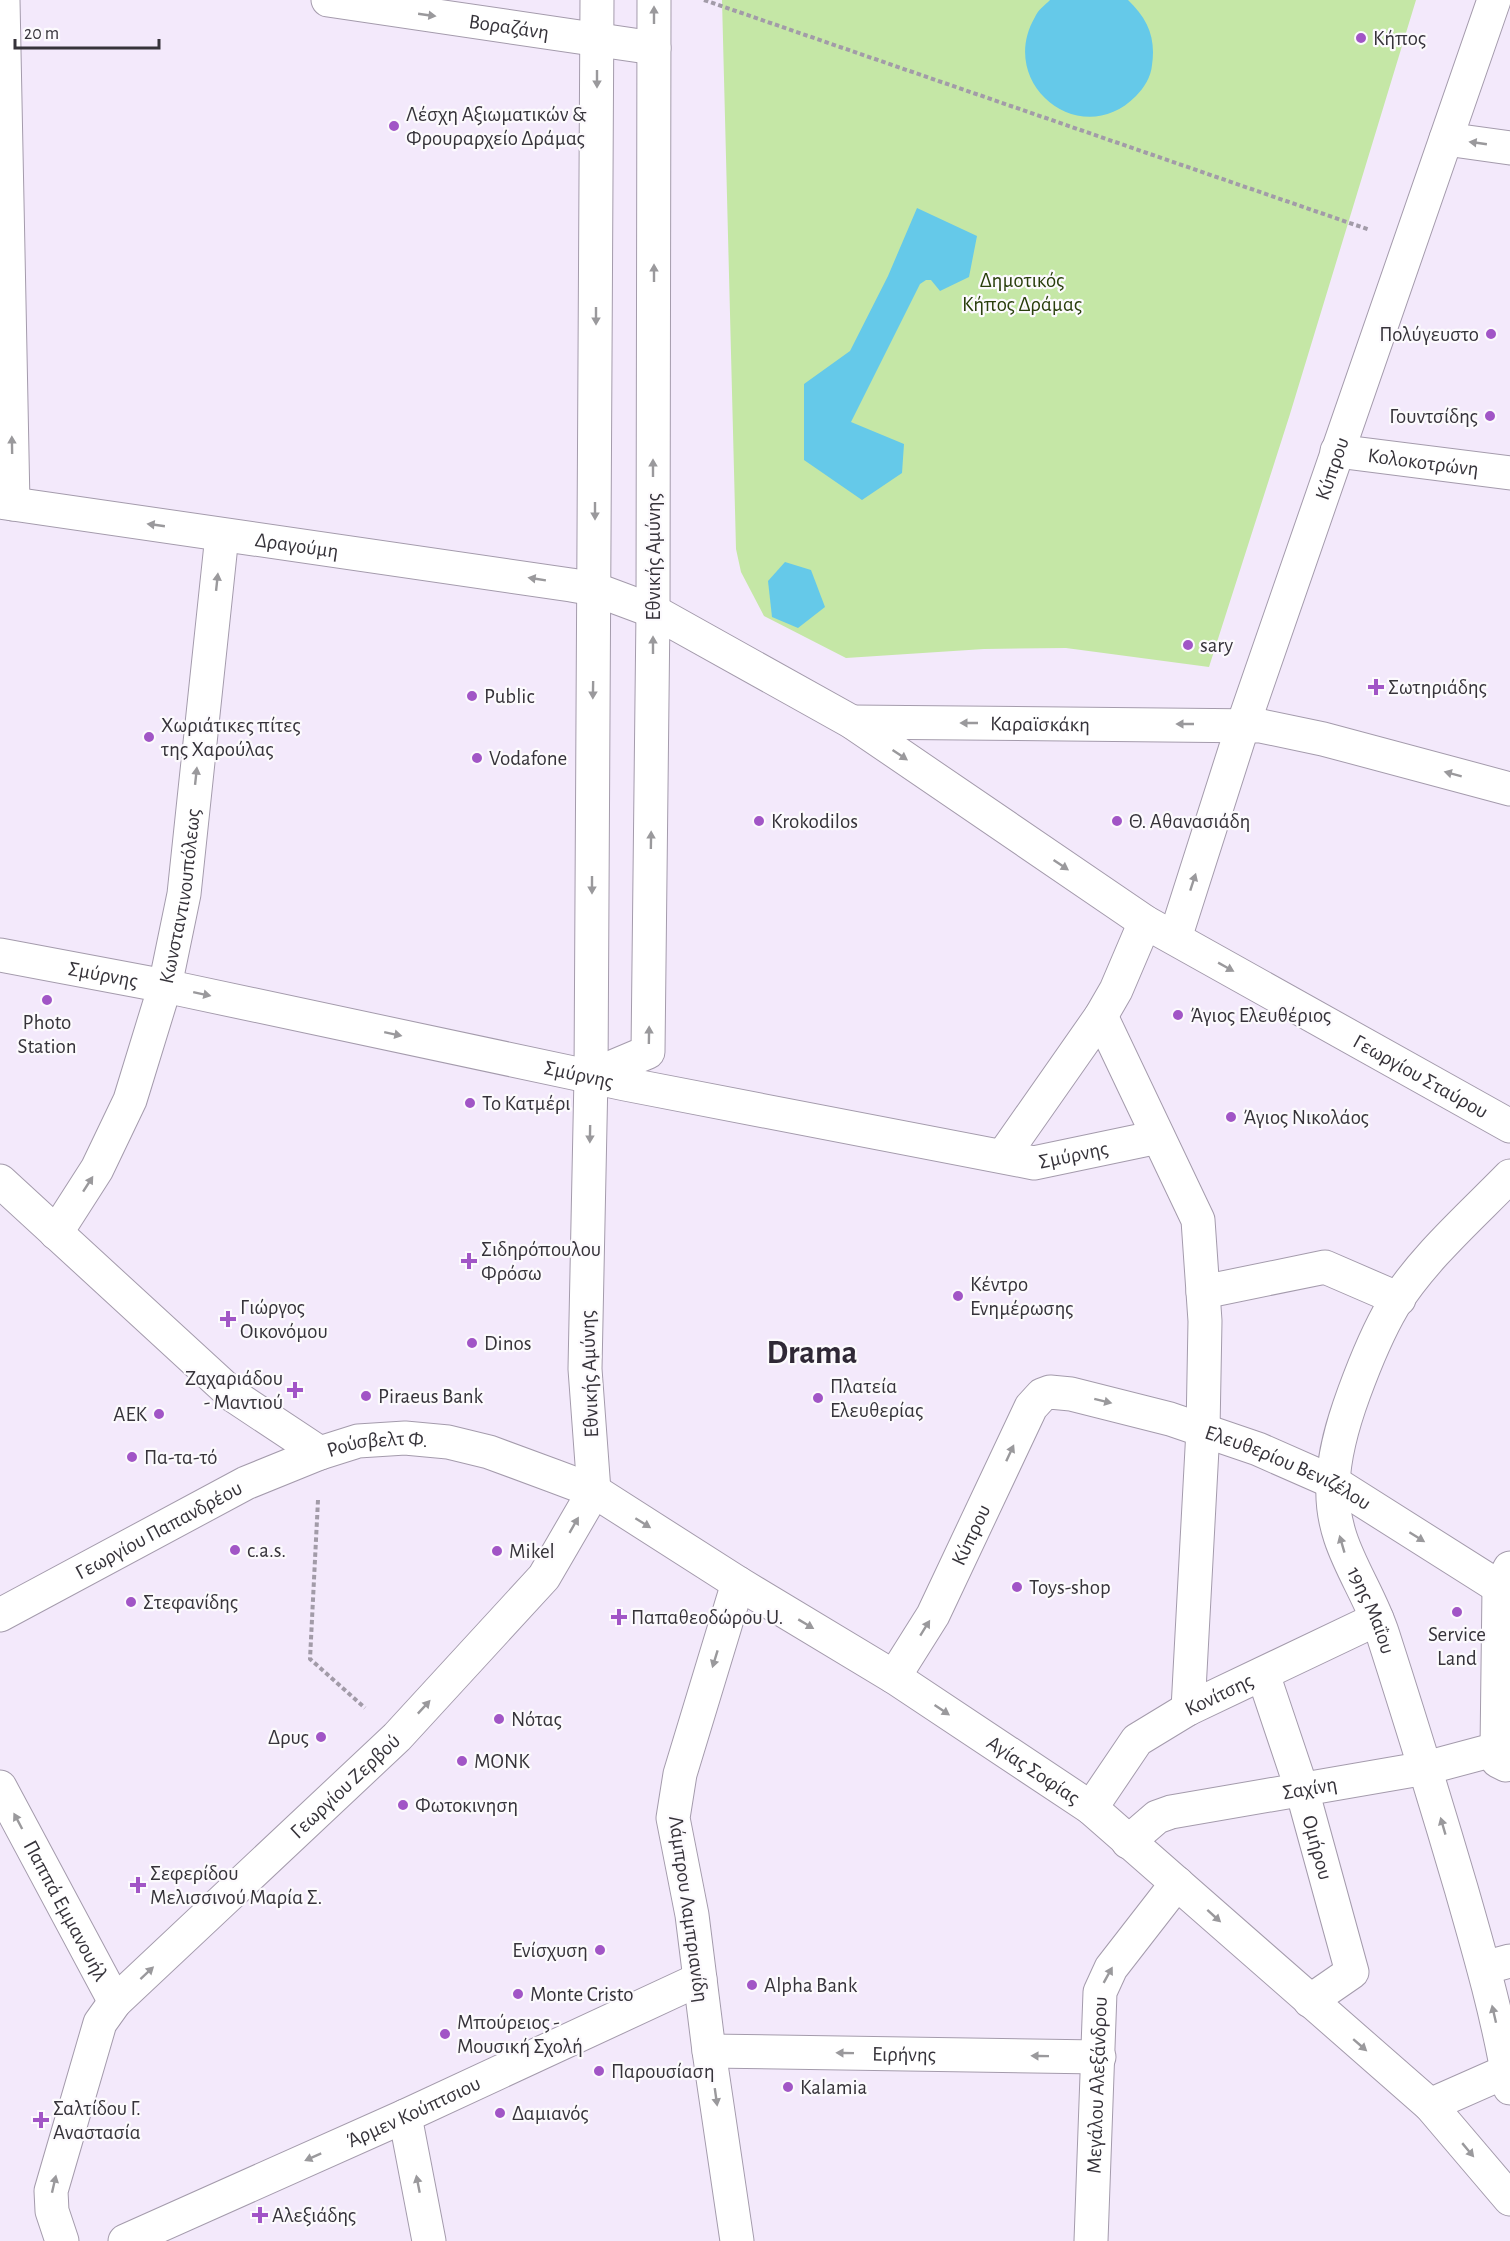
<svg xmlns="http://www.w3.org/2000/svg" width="1510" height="2241" viewBox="0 0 1510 2241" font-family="'Alegreya Sans',sans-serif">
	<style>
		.green { fill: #c5e7a6 }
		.water { fill: #65c9e9 }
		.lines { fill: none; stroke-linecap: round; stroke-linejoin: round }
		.street-casing { stroke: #a49bac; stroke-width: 35 }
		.secondary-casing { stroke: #a49bac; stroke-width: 35 }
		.path { stroke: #a29ba8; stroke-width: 4; stroke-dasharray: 4.5 3; stroke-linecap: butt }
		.street { stroke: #fff; stroke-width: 33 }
		.secondary { stroke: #fff; stroke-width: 33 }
		.oneway { fill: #9a999c }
		.poi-dot { fill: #a155c6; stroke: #fcfafd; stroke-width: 2 }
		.labels { text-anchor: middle; stroke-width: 4.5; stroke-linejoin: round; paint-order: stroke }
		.street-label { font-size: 21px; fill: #36333a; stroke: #fcfafd }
		.poi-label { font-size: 21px; fill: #36333a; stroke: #fcfafd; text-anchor: start }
		.park-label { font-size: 21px; fill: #293f0c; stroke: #fcfafd }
		.town-label { font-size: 33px; font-weight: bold; fill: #2f2836; stroke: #fcfafd }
	</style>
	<rect width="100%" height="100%" fill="#f3e9fb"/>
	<path class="green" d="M722,0H1416L1290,414L1209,667L1066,648L984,649L846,658L764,616L741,572L736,549Z"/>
	<g class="water">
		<path d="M1050,0H1128C1148,19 1156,38 1152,65C1151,77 1144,88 1136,96C1081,152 996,84 1035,17C1038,10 1045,5 1050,0Z"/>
		<path d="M917,208L977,236L969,277L940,291L931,280H926L920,284L851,422L904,444L902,473L862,500L804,460V384L850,351L888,276Z"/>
		<path d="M785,562L811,570L825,607L798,628L772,617L768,581Z"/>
	</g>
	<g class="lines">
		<defs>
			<g id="street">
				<path d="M3,0L13,504"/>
				<path d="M1446,139L1510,148"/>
				<path id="s1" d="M1337,451L1510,473"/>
				<path id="s2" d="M1175,938L1243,725L1494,0"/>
				<path id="s3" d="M0,955L165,986L625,1084L1034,1163L1158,1137"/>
				<path d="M1101,1016L1198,1220L1205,1321L1203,1430L1188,1709"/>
				<path d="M591,1076L648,1052L653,611"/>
				<path d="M1003,1156L1101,1016L1116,990L1145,922"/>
				<path id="s4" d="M56,1233L97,1169L130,1100L165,986L184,894L222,535"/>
				<path d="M1203,1292L1325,1267L1399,1299"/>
				<path id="s5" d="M1263,1674L1302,1790L1352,1972L1310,2001"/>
				<path d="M1506,1765L1498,1761L1497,1749L1499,1588L1510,1568"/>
				<path id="s6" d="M0,1787L115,2002"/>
				<path id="s7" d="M1091,1808L1137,1740L1188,1709L1377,1619"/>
				<path id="s8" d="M1128,1842L1157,1817L1171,1812L1426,1768L1497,1749"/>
				<path d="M1484,1968L1510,1961"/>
				<path id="s9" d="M709,2051L1099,2057"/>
				<path d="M405,2116L429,2241"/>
				<path id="s10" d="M62,2241L52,2211L51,2191L100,2023L115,2002L397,1737L544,1577L594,1491"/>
				<path id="s11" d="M125,2241L405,2116L700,1979"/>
			</g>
			<g id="secondary">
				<path id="s12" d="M328,0L654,48"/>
				<path id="s13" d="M0,502L571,585L594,589L653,611L852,722L1145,922L1510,1126"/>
				<path d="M653,611L654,0"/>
				<path id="s14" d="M852,722L1261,726L1323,739L1510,789"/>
				<path id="s15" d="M1510,1176C1470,1217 1424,1257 1393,1306C1377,1333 1365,1363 1354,1393C1343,1423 1334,1453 1333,1485C1330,1545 1366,1582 1383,1635C1410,1719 1436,1803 1461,1888C1480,1954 1499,2020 1510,2088"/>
				<path d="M0,1181L234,1396L320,1453"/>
				<path d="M594,1491L585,1369L591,1076L597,0"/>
				<path id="s16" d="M0,1615L246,1483L320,1453L358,1441L405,1438L448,1442L489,1452L554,1476L594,1491L738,1583L894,1677L1091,1808L1430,2105L1510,2199"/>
				<path id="s17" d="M894,1677L933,1615L1031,1407L1042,1395L1050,1392L1071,1394L1170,1419L1258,1449L1333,1482L1510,1594"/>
				<path d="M1430,2105L1507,2071"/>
				<path d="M737,2241L709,2051L692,1915L673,1818L680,1774L738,1583"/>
				<path id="s18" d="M1091,2241L1100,1992L1111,1968L1177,1883"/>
			</g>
		</defs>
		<use href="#street" class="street-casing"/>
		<use href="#secondary" class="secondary-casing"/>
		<g class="path">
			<path d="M704,0L1370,230"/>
			<path d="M318,1500L310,1659L365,1708"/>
		</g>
		<use href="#street" class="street"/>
		<use href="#secondary" class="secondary"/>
	</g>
	<defs><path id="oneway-solid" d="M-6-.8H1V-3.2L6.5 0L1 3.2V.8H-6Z" transform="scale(1.5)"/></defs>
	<g class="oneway">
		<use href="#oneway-solid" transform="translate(427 15) rotate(8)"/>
		<use href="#oneway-solid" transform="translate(654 15) rotate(-90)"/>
		<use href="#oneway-solid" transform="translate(597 79) rotate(90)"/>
		<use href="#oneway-solid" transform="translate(1478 143) rotate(-172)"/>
		<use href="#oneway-solid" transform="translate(654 273) rotate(-90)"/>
		<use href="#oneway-solid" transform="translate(596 316) rotate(90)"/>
		<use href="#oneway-solid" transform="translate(12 445) rotate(-91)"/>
		<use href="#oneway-solid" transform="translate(653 468) rotate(-90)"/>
		<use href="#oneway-solid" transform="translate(595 511) rotate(90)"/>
		<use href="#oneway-solid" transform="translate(156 525) rotate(-172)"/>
		<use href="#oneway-solid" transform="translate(537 579) rotate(-171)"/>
		<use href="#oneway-solid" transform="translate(217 582) rotate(-84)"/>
		<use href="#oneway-solid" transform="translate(653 645) rotate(-90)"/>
		<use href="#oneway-solid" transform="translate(593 690) rotate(91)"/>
		<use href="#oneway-solid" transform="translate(969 723) rotate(-180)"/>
		<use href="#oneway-solid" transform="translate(1185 724) rotate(-180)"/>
		<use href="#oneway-solid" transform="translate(900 755) rotate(34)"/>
		<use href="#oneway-solid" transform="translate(1453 774) rotate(-165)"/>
		<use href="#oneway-solid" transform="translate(196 776) rotate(-84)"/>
		<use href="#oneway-solid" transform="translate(651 840) rotate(-89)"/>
		<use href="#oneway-solid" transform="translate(1061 865) rotate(34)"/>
		<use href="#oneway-solid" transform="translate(1193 882) rotate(-72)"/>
		<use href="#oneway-solid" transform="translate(592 885) rotate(90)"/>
		<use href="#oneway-solid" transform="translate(1226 967) rotate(29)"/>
		<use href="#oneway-solid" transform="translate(202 994) rotate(12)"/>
		<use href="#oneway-solid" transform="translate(393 1034) rotate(12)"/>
		<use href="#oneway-solid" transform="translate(649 1035) rotate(-89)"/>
		<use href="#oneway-solid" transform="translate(590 1134) rotate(91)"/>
		<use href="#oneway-solid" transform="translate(88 1184) rotate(-57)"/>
		<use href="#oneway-solid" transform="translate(1103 1401) rotate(14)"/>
		<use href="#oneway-solid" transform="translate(1010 1453) rotate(-65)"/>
		<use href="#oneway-solid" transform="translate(643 1523) rotate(32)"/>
		<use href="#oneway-solid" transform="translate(574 1525) rotate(-60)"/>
		<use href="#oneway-solid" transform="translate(1417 1537) rotate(32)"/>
		<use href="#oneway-solid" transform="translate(1342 1544) rotate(-106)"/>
		<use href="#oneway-solid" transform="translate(806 1624) rotate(31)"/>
		<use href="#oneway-solid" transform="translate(925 1628) rotate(-58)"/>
		<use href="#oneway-solid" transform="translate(715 1659) rotate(107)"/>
		<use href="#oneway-solid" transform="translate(424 1707) rotate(-47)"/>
		<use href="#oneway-solid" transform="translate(942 1710) rotate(34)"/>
		<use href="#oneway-solid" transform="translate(18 1821) rotate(-118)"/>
		<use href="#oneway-solid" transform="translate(1443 1826) rotate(-106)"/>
		<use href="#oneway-solid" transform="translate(1214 1916) rotate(42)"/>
		<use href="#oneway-solid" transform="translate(147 1973) rotate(-43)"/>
		<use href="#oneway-solid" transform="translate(1108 1975) rotate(-61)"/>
		<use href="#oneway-solid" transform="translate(1494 2014) rotate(-103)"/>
		<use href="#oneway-solid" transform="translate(1360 2045) rotate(41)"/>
		<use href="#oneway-solid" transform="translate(845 2053) rotate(-179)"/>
		<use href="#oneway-solid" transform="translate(1040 2056) rotate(-179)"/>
		<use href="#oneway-solid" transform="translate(716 2097) rotate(82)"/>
		<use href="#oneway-solid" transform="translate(1468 2150) rotate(50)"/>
		<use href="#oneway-solid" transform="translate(313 2157) rotate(156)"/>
		<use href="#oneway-solid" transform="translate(54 2184) rotate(-77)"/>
		<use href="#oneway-solid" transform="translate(418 2184) rotate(-101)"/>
	</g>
	<g class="poi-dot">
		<circle cx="1361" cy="38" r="6"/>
		<circle cx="394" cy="126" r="6"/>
		<circle cx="1491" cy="334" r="6"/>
		<circle cx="1490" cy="416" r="6"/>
		<circle cx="1188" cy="645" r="6"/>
		<path d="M1373 678h6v6h6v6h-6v6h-6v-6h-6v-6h6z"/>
		<circle cx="472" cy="696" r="6"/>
		<circle cx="149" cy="737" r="6"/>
		<circle cx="477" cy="758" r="6"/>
		<circle cx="759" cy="821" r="6"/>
		<circle cx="1117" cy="821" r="6"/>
		<circle cx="47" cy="1000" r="6"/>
		<circle cx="1178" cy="1015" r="6"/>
		<circle cx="470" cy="1103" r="6"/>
		<circle cx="1231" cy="1117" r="6"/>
		<path d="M466 1252h6v6h6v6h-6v6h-6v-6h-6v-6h6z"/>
		<circle cx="958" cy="1296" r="6"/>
		<path d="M225 1310h6v6h6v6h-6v6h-6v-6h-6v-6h6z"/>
		<circle cx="472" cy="1343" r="6"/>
		<path d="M292 1381h6v6h6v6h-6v6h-6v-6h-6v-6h6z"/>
		<circle cx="366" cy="1396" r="6"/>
		<circle cx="818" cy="1398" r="6"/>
		<circle cx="159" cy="1414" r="6"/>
		<circle cx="132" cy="1457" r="6"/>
		<circle cx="235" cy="1550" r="6"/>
		<circle cx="497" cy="1551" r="6"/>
		<circle cx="1017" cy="1587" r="6"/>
		<circle cx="131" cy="1602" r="6"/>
		<circle cx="1457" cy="1612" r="6"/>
		<path d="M616 1608h6v6h6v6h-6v6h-6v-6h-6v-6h6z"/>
		<circle cx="499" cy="1719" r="6"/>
		<circle cx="321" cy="1737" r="6"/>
		<circle cx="462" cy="1761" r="6"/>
		<circle cx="403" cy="1805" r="6"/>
		<path d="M135 1876h6v6h6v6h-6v6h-6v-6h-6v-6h6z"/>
		<circle cx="600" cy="1950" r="6"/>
		<circle cx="752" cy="1985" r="6"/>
		<circle cx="518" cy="1994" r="6"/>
		<circle cx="445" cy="2034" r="6"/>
		<circle cx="599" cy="2071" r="6"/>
		<circle cx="788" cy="2087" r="6"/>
		<circle cx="500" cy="2113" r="6"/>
		<path d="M38 2111h6v6h6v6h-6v6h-6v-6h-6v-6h6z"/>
		<path d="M257 2206h6v6h6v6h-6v6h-6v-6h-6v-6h6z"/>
	</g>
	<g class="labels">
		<g class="street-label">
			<text dy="7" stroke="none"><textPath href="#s12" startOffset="183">Βοραζάνη</textPath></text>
			<text dy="7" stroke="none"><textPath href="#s1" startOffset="87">Κολοκοτρώνη</textPath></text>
			<text dy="7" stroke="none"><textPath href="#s2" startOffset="495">Κύπρου</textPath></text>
			<text dy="7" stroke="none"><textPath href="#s13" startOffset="300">Δραγούμη</textPath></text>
			<text transform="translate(653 557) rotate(-90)" y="7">Εθνικής Αμύνης</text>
			<text dy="7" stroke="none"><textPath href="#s14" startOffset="188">Καραϊσκάκη</textPath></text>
			<text dy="7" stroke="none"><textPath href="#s4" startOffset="363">Κωνσταντινουπόλεως</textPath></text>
			<text dy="7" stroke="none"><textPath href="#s3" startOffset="105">Σμύρνης</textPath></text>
			<text dy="7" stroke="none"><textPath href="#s3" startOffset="591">Σμύρνης</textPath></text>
			<text dy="7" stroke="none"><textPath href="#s13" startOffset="1562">Γεωργίου Σταύρου</textPath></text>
			<text dy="7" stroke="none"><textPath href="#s3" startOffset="1095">Σμύρνης</textPath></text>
			<text transform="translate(589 1374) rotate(-92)" y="7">Εθνικής Αμύνης</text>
			<text dy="7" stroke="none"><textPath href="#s16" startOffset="418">Ρούσβελτ Φ.</textPath></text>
			<text dy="7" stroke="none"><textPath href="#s17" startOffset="579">Ελευθερίου Βενιζέλου</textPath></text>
			<text dy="7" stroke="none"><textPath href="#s16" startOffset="180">Γεωργίου Παπανδρέου</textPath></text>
			<text dy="7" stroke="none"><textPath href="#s17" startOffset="162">Κύπρου</textPath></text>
			<text dy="7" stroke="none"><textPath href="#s15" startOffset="498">19ης Μαΐου</textPath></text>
			<text dy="7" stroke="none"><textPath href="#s7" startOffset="176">Κονίτσης</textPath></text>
			<text dy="7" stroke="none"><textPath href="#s16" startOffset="1164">Αγίας Σοφίας</textPath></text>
			<text dy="7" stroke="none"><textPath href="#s10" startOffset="568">Γεωργίου Ζερβού</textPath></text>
			<text dy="7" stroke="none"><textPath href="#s8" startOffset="194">Σαχίνη</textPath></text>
			<text dy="7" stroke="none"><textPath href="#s5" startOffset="182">Ομήρου</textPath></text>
			<text transform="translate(689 1909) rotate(82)" y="7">Λάμπρου Λαμπριανίδη</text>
			<text dy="7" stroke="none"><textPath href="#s6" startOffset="140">Παππά Εμμανουήλ</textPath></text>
			<text dy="7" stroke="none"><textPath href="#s9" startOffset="195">Ειρήνης</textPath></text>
			<text dy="7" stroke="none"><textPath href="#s18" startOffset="156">Μεγάλου Αλεξάνδρου</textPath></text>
			<text dy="7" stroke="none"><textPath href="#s11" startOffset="316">Άρμεν Κούπτσιου</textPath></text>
		</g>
		<g class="poi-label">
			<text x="1373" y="45">Κήπος</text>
			<text x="406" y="121">Λέσχη Αξιωματικών &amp;<tspan x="406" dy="24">Φρουραρχείο Δράμας</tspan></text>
			<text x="1479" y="341" text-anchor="end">Πολύγευστο</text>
			<text x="1478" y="423" text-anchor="end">Γουντσίδης</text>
			<text x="1200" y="652">sary</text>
			<text x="1388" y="694">Σωτηριάδης</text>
			<text x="484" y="703">Public</text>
			<text x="161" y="732">Χωριάτικες πίτες<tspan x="161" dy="24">της Χαρούλας</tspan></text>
			<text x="489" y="765">Vodafone</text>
			<text x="771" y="828">Krokodilos</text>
			<text x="1129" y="828">Θ. Αθανασιάδη</text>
			<text x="1190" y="1022">Άγιος Ελευθέριος</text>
			<text x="47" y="1029" text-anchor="middle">Photo<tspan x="47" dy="24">Station</tspan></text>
			<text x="482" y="1110">Το Κατμέρι</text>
			<text x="1243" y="1124">Άγιος Νικολάος</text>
			<text x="481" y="1256">Σιδηρόπουλου<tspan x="481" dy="24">Φρόσω</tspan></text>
			<text x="970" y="1291">Κέντρο<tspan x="970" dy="24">Ενημέρωσης</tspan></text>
			<text x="240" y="1314">Γιώργος<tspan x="240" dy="24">Οικονόμου</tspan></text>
			<text x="484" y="1350">Dinos</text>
			<text x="283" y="1385" text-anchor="end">Ζαχαριάδου<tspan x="283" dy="24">- Μαντιού</tspan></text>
			<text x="830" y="1393">Πλατεία<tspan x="830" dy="24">Ελευθερίας</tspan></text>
			<text x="378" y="1403">Piraeus Bank</text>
			<text x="147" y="1421" text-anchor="end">ΑΕΚ</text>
			<text x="144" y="1464">Πα-τα-τό</text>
			<text x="247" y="1557">c.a.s.</text>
			<text x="509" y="1558">Mikel</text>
			<text x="1029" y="1594">Toys-shop</text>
			<text x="143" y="1609">Στεφανίδης</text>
			<text x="631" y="1624">Παπαθεοδώρου U.</text>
			<text x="1457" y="1641" text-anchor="middle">Service<tspan x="1457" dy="24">Land</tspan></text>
			<text x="511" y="1726">Νότας</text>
			<text x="309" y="1744" text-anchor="end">Δρυς</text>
			<text x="474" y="1768">MONK</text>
			<text x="415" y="1812">Φωτοκινηση</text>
			<text x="150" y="1880">Σεφερίδου<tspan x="150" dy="24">Μελισσινού Μαρία Σ.</tspan></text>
			<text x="588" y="1957" text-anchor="end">Ενίσχυση</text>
			<text x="764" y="1992">Alpha Bank</text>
			<text x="530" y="2001">Monte Cristo</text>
			<text x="457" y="2029">Μπούρειος -<tspan x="457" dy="24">Μουσική Σχολή</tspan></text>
			<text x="611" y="2078">Παρουσίαση</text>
			<text x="800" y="2094">Kalamia</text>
			<text x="53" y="2115">Σαλτίδου Γ.<tspan x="53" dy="24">Αναστασία</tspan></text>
			<text x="512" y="2120">Δαμιανός</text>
			<text x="272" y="2222">Αλεξιάδης</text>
		</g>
		<g class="park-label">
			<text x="1022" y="287">Δημοτικός<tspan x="1022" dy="24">Κήπος Δράμας</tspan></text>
		</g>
		<g class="town-label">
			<text x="812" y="1363">Drama</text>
		</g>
	</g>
	<path d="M15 39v9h144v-9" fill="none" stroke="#36333a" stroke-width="3"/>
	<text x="24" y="39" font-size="18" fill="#36333a" stroke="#fcfafd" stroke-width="4.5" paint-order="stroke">20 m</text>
</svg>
